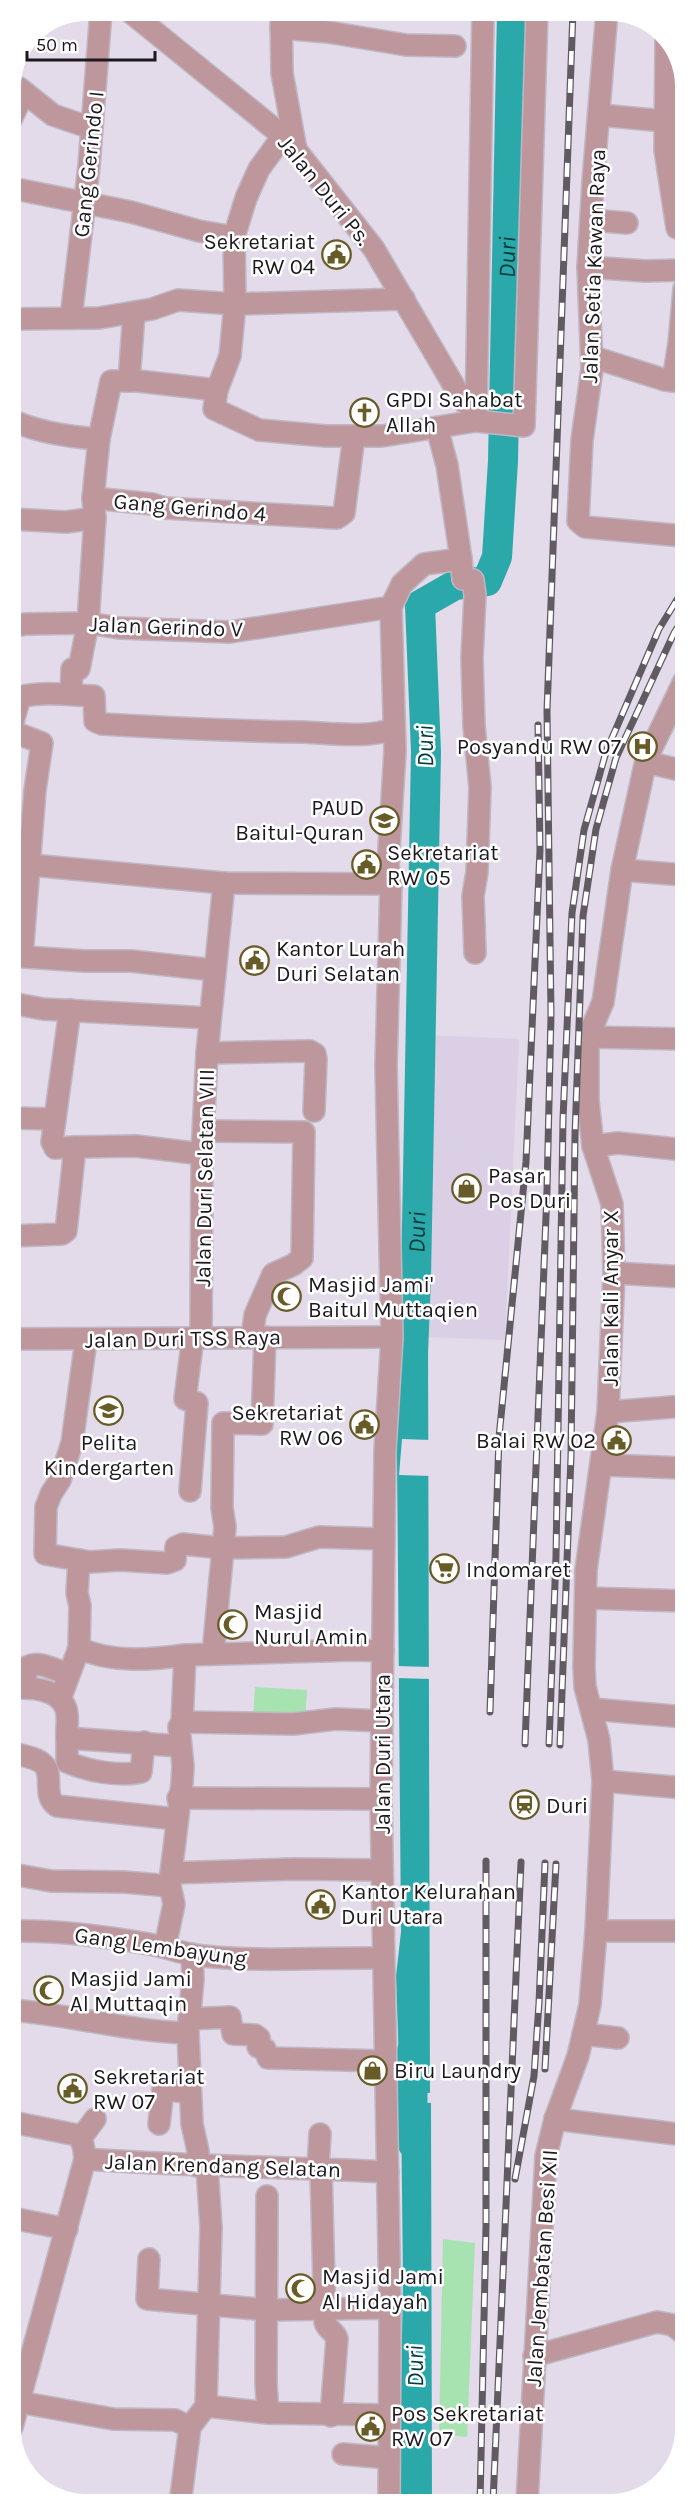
<svg xmlns="http://www.w3.org/2000/svg" width="696" height="2515" viewBox="0 0 696 2515" font-family="Karla,sans-serif">
	<style>
		.built { fill: #dacfe4 }
		.green { fill: #a7e3b0 }
		.water { fill: #2ba9aa }
		.pier { fill: #e3dbe9 }
		.lines { fill: none; stroke-linecap: round; stroke-linejoin: round }
		.river { stroke: #2ba9aa; stroke-width: 30 }
		.minor-casing { stroke: #bfb8c4; stroke-width: 24 }
		.minor { stroke: #be979d; stroke-width: 21 }
		.rail-casing { stroke: #605b63; stroke-width: 7 }
		.rail { stroke: #fff; stroke-width: 4.5; stroke-dasharray: 14; stroke-linecap: butt }
		.labels { text-anchor: middle; stroke-width: 5; stroke-linejoin: round; paint-order: stroke }
		.street-label { font-size: 22px; fill: #1c191e; stroke: #fff }
		.poi-label { font-size: 22px; fill: #1c191e; stroke: #fff; text-anchor: start }
		.water-label { font-size: 24px; font-style: italic; fill: #023b3c; stroke: #fff }
	</style>
	<rect width="100%" height="100%" fill="#e3dbe9"/>
	<path class="built" d="M425,1035L519,1039L505,1340L421,1337Z"/>
	<g class="green">
		<path d="M255,1687L307,1690L305,1722L253,1719Z"/>
		<path d="M443,2239L475,2243L467,2437L439,2434Z"/>
	</g>
	<g class="water">
		<path d="M396,1336L428,1338L430,2093L400,2092L396,1976L401,1932Z"/>
		<path d="M401,2102L431,2103L432,2503L399,2504L403,2281Z"/>
	</g>
	<g class="pier">
		<path d="M402,1439L431,1440V1476L399,1475Z"/>
		<path d="M396,1666L432,1667V1679L396,1678Z"/>
	</g>
	<g class="lines">
		<g class="river">
			<path id="s1" d="M412,1379L416,1278L426,752L420,605L455,585L487,581L497,557L503,461L512,11"/>
			<path d="M412,2051L413,2144"/>
		</g>
		<defs>
			<g id="minor">
				<path d="M129,11L283,136L296,150L374,249L457,391L464,402L476,409"/>
				<path d="M281,11L282,73L296,150"/>
				<path d="M607,11L593,182L588,267L592,369L582,440L578,521L585,527L684,536"/>
				<path d="M281,28L328,32L406,45L455,46"/>
				<path d="M666,40L665,150L677,228L684,230"/>
				<path d="M11,85L19,88L53,115L91,128"/>
				<path d="M600,115L664,121L675,130L684,133"/>
				<path d="M11,120L24,92"/>
				<path d="M283,136L259,169L246,198L234,237L235,304L230,356L217,390L214,409L259,430L326,436H382L476,421L524,426L537,11"/>
				<path d="M11,188L131,212L199,231L234,237"/>
				<path d="M591,220L627,223"/>
				<path d="M588,267L645,271L684,270"/>
				<path d="M71,318L89,166L101,11"/>
				<path d="M11,319L99,318L152,309L178,300L235,304L404,299"/>
				<path d="M593,357L665,380L684,382"/>
				<path d="M129,381L134,313"/>
				<path d="M673,381L679,343L684,289"/>
				<path d="M11,420C37,432 70,437 99,439"/>
				<path d="M476,420L483,11"/>
				<path d="M93,498L152,504L165,508L337,518L344,513L354,436"/>
				<path d="M11,519L66,522L95,518"/>
				<path d="M461,559L463,579L473,580L475,595L472,658L474,726L480,787L477,872L473,896L475,953"/>
				<path d="M11,627L25,624L88,623L119,628L230,632L391,607"/>
				<path d="M71,694L72,669H79L88,623L95,518L93,498L99,439L111,381H138L217,390"/>
				<path d="M11,729L20,697C44,691 69,695 94,696L95,721L102,724C169,728 236,731 303,732C329,733 371,739 394,728"/>
				<path d="M11,731L42,743L35,790L22,956"/>
				<path d="M646,762L684,771"/>
				<path d="M31,865L224,883L391,884"/>
				<path d="M622,870L684,875"/>
				<path d="M11,956L84,961H131L214,970"/>
				<path d="M11,1003L43,1009L209,1018"/>
				<path d="M588,1037L685,1039"/>
				<path d="M207,1053L310,1051L315,1054L316,1059L314,1111"/>
				<path d="M11,1118L55,1119L52,1142L55,1148L75,1147L66,1231L62,1234L11,1236"/>
				<path d="M55,1119L70,1010"/>
				<path d="M204,1131L304,1132L302,1258L293,1265L273,1274L255,1315L252,1337"/>
				<path d="M593,1146L618,1143L685,1150"/>
				<path d="M75,1147L136,1146L202,1154"/>
				<path d="M614,1273L685,1277"/>
				<path d="M201,1337L202,1154L207,1053L224,883"/>
				<path d="M11,1339L392,1337"/>
				<path d="M86,1340L72,1443L60,1480L51,1494L46,1507L45,1554L90,1562L120,1560L167,1563L175,1560L176,1547L183,1544L222,1548L286,1547L319,1537L384,1539"/>
				<path d="M608,1412L685,1406"/>
				<path d="M603,1465L685,1468"/>
				<path d="M190,1491L197,1403L185,1399L193,1337"/>
				<path d="M586,1598L685,1601"/>
				<path d="M79,1648C111,1663 150,1660 185,1655"/>
				<path d="M213,1654L225,1527L222,1508L223,1423L262,1424L265,1337"/>
				<path d="M24,1688L27,1667C40,1660 54,1670 68,1674"/>
				<path d="M12,1689C29,1686 60,1689 66,1709C69,1719 66,1729 67,1738L179,1746"/>
				<path d="M60,1699L79,1648L80,1606L77,1593L79,1560"/>
				<path d="M591,1709L685,1717"/>
				<path d="M182,1722L185,1655L354,1650L383,1651"/>
				<path d="M67,1738V1762C87,1771 120,1777 141,1772L144,1742"/>
				<path d="M12,1753C21,1755 38,1758 44,1765C54,1776 42,1796 57,1806L176,1819"/>
				<path d="M603,1781L685,1788"/>
				<path d="M178,1798L381,1799"/>
				<path d="M171,1873L182,1783L183,1766L179,1727L182,1722L293,1724L336,1719L382,1721"/>
				<path d="M12,1874L51,1881L124,1882L170,1886L171,1873L294,1869L381,1870"/>
				<path d="M12,1931C57,1930 104,1936 149,1944C164,1947 179,1952 194,1955C257,1963 320,1957 383,1958"/>
				<path d="M596,1931H685"/>
				<path d="M165,1947L174,1904L170,1886"/>
				<path d="M192,1954L193,1979L188,2033L192,2124L198,2151L197,2166"/>
				<path d="M12,2010C71,2015 128,2031 188,2033"/>
				<path d="M189,2019L230,2017L233,2034L255,2035L259,2038L258,2047L265,2049L268,2058L385,2061"/>
				<path d="M583,2034L618,2038"/>
				<path d="M555,2119L685,2135"/>
				<path d="M12,2122L77,2135C84,2141 84,2150 85,2159L12,2427"/>
				<path d="M159,2124L163,2089L190,2093"/>
				<path d="M81,2138L95,2119"/>
				<path d="M85,2159C186,2166 287,2167 388,2172"/>
				<path d="M318,2168L320,2134"/>
				<path d="M321,2169L325,2322C327,2330 335,2331 337,2339L331,2416"/>
				<path d="M267,2196L266,2383L268,2413"/>
				<path d="M12,2218L67,2229"/>
				<path d="M149,2259L147,2299L268,2310L390,2308"/>
				<path d="M534,2356L657,2322L673,2325L685,2335"/>
				<path d="M19,2402L113,2419L175,2420L190,2427"/>
				<path d="M206,2406L268,2413L389,2415"/>
				<path d="M343,2454L389,2458"/>
				<path d="M527,2503L546,2156L555,2119L578,2056L590,2005L596,1931L603,1781L599,1740L585,1687L584,1667L586,1570L608,1412L614,1273L612,1204L593,1146L588,1101V1037L603,1002L622,870L646,760L684,681"/>
				<path d="M180,2504L190,2427L206,2406L211,2227L207,2167"/>
				<path d="M389,2504L390,2308L381,1799L385,1451L392,1337L386,1066L391,884L388,865L395,751L391,607L402,584L424,564L461,559L447,465L437,428"/>
			</g>
		</defs>
		<use href="#minor" class="minor-casing"/>
		<use href="#minor" class="minor"/>
		<defs>
			<g id="rail">
				<path d="M490,1712L499,1437L526,1162L540,850L538,725"/>
				<path d="M525,1744L547,1191L551,1014L547,711L573,11"/>
				<path d="M549,1744L556,1556L563,1119L572,913L584,830L606,752L659,629L684,588"/>
				<path d="M560,1745L571,1456L575,1135L583,916L596,829L616,758L674,633L684,617"/>
				<path d="M545,2069L556,1864"/>
				<path d="M515,2179L534,2076L539,2003L545,1863"/>
				<path d="M480,2503L486,2226V1861"/>
				<path d="M493,2503L521,1862"/>
			</g>
		</defs>
		<use href="#rail" class="rail-casing"/>
		<use href="#rail" class="rail"/>
	</g>
	<defs>
		<symbol id="civic-ring" viewBox="-11 -11 22 22"><circle r="9.5" fill="#fff" stroke="#675c28" stroke-width="1.5"/><path d="M-.6-6.5H3V-4.5H.6V-3L4-1V1h2V6H-6V1h2V-1L-.6-3ZM-1.2 2.5V6h2.4V2.5Z" fill="#675c28"/></symbol>
		<symbol id="church-ring" viewBox="-11 -11 22 22"><circle r="9.5" fill="#fff" stroke="#675c28" stroke-width="1.5"/><path d="M-1.2-6h2.4v3.5h3.3v2.4h-3.3V6h-2.4V-.1h-3.3v-2.4h3.3Z" fill="#675c28"/></symbol>
		<symbol id="hospital-ring" viewBox="-11 -11 22 22"><circle r="9.5" fill="#fff" stroke="#675c28" stroke-width="1.5"/><path d="M-5-5h3v3.5h4V-5h3V5h-3V1.5h-4V5h-3Z" fill="#675c28"/></symbol>
		<symbol id="school-ring" viewBox="-11 -11 22 22"><circle r="9.5" fill="#fff" stroke="#675c28" stroke-width="1.5"/><path d="M0-5L7-2L0 1L-7-2ZM-4 1L0 2.5L4 1V4Q0 6-4 4Z" fill="#675c28"/></symbol>
		<symbol id="shop-ring" viewBox="-11 -11 22 22"><circle r="9.5" fill="#fff" stroke="#675c28" stroke-width="1.5"/><path d="M-5-2.5h2.3a2.7 3.5 0 0 1 5.4 0H5L5.5 6h-11ZM-1.5-2.5h3a1.5 2.3 0 0 0-3 0Z" fill="#675c28"/></symbol>
		<symbol id="mosque-ring" viewBox="-11 -11 22 22"><circle r="9.5" fill="#fff" stroke="#675c28" stroke-width="1.5"/><path d="M3.5-4.9A6 6 0 1 0 3.5 4.9A5 5 0 1 1 3.5-4.9Z" fill="#675c28"/></symbol>
		<symbol id="supermarket-ring" viewBox="-11 -11 22 22"><circle r="9.5" fill="#fff" stroke="#675c28" stroke-width="1.5"/><path d="M-6-5.5h2.5l.6 2H6L4.5 2H-2.5L-4.4-4H-6ZM-1.5 3.2a1.3 1.3 0 1 0 .1 0ZM3 3.2a1.3 1.3 0 1 0 .1 0Z" fill="#675c28"/></symbol>
		<symbol id="station-ring" viewBox="-11 -11 22 22"><circle r="9.5" fill="#fff" stroke="#675c28" stroke-width="1.5"/><path d="M-3-6H3Q5-6 5-4V2Q5 4 3 4L4.5 6H3L1.5 4h-3L-3 6H-4.5L-3 4Q-5 4-5 2V-4Q-5-6-3-6ZM-3.5-4v3h7v-3ZM-3.5 1v1.5H-2V1ZM2 1v1.5H3.5V1Z" fill="#675c28"/></symbol>
	</defs>
	<g fill-rule="evenodd">
		<use href="#civic-ring" x="320" y="238" width="33" height="33"/>
		<use href="#church-ring" x="348" y="396" width="33" height="33"/>
		<use href="#hospital-ring" x="626" y="730" width="33" height="33"/>
		<use href="#school-ring" x="368" y="804" width="33" height="33"/>
		<use href="#civic-ring" x="350" y="848" width="33" height="33"/>
		<use href="#civic-ring" x="238" y="944" width="33" height="33"/>
		<use href="#shop-ring" x="450" y="1172" width="33" height="33"/>
		<use href="#mosque-ring" x="270" y="1280" width="33" height="33"/>
		<use href="#school-ring" x="92" y="1394" width="33" height="33"/>
		<use href="#civic-ring" x="348" y="1408" width="33" height="33"/>
		<use href="#civic-ring" x="600" y="1424" width="33" height="33"/>
		<use href="#supermarket-ring" x="428" y="1552" width="33" height="33"/>
		<use href="#mosque-ring" x="216" y="1608" width="33" height="33"/>
		<use href="#station-ring" x="508" y="1788" width="33" height="33"/>
		<use href="#civic-ring" x="304" y="1888" width="33" height="33"/>
		<use href="#mosque-ring" x="32" y="1974" width="33" height="33"/>
		<use href="#shop-ring" x="356" y="2054" width="33" height="33"/>
		<use href="#civic-ring" x="56" y="2072" width="33" height="33"/>
		<use href="#mosque-ring" x="284" y="2272" width="33" height="33"/>
		<use href="#civic-ring" x="354" y="2410" width="33" height="33"/>
	</g>
	<g class="labels">
		<g class="street-label">
			<text transform="translate(88 164) rotate(-84)" y="8">Gang Gerindo I</text>
			<text transform="translate(325 190) rotate(51)" y="8">Jalan Duri Ps.</text>
			<text transform="translate(593 266) rotate(-88)" y="8">Jalan Setia Kawan Raya</text>
			<text transform="translate(190 507) rotate(5)" y="8">Gang Gerindo 4</text>
			<text transform="translate(166 626) rotate(2)" y="8">Jalan Gerindo V</text>
			<text transform="translate(204 1178) rotate(-89)" y="8">Jalan Duri Selatan VIII</text>
			<text transform="translate(610 1298) rotate(-90)" y="8">Jalan Kali Anyar X</text>
			<text transform="translate(183 1338) rotate(-1)" y="8">Jalan Duri TSS Raya</text>
			<text transform="translate(382 1754) rotate(-90)" y="8">Jalan Duri Utara</text>
			<text transform="translate(161 1946) rotate(8)" y="8">Gang Lembayung</text>
			<text transform="translate(223 2165) rotate(2)" y="8">Jalan Krendang Selatan</text>
			<text transform="translate(541 2268) rotate(-86)" y="8">Jalan Jembatan Besi XII</text>
		</g>
		<g class="poi-label">
			<text x="315" y="249" text-anchor="end">Sekretariat<tspan x="315" dy="25">RW 04</tspan></text>
			<text x="386" y="407">GPDI Sahabat<tspan x="386" dy="25">Allah</tspan></text>
			<text x="621" y="754" text-anchor="end">Posyandu RW 07</text>
			<text x="364" y="815" text-anchor="end">PAUD<tspan x="364" dy="25">Baitul-Quran</tspan></text>
			<text x="387" y="860">Sekretariat<tspan x="387" dy="25">RW 05</tspan></text>
			<text x="276" y="956">Kantor Lurah<tspan x="276" dy="25">Duri Selatan</tspan></text>
			<text x="488" y="1183">Pasar<tspan x="488" dy="25">Pos Duri</tspan></text>
			<text x="308" y="1292">Masjid Jami'<tspan x="308" dy="25">Baitul Muttaqien</tspan></text>
			<text x="343" y="1420" text-anchor="end">Sekretariat<tspan x="343" dy="25">RW 06</tspan></text>
			<text x="596" y="1448" text-anchor="end">Balai RW 02</text>
			<text x="109" y="1450" text-anchor="middle">Pelita<tspan x="109" dy="25">Kindergarten</tspan></text>
			<text x="466" y="1577">Indomaret</text>
			<text x="254" y="1619">Masjid<tspan x="254" dy="25">Nurul Amin</tspan></text>
			<text x="546" y="1813">Duri</text>
			<text x="341" y="1899">Kantor Kelurahan<tspan x="341" dy="25">Duri Utara</tspan></text>
			<text x="70" y="1986">Masjid Jami<tspan x="70" dy="25">Al Muttaqin</tspan></text>
			<text x="394" y="2078">Biru Laundry</text>
			<text x="93" y="2084">Sekretariat<tspan x="93" dy="25">RW 07</tspan></text>
			<text x="322" y="2284">Masjid Jami<tspan x="322" dy="25">Al Hidayah</tspan></text>
			<text x="391" y="2421">Pos Sekretariat<tspan x="391" dy="25">RW 07</tspan></text>
		</g>
		<g class="water-label">
			<text dy="8" stroke="none"><textPath href="#s1" startOffset="1173">Duri</textPath></text>
			<text transform="translate(425 746) rotate(-91)" y="8">Duri</text>
			<text dy="8" stroke="none"><textPath href="#s1" startOffset="147">Duri</textPath></text>
			<text transform="translate(415 2366) rotate(-91)" y="8">Duri</text>
		</g>
	</g>
	<path d="M0 0H696V2515H0ZM86 21H610A65 65 0 0 1 675 86V2429A65 65 0 0 1 610 2494H86A65 65 0 0 1 21 2429V86A65 65 0 0 1 86 21Z" fill="#fff" fill-rule="evenodd"/>
	<path d="M27 51v9h128v-9" fill="none" stroke="#1c191e" stroke-width="3"/>
	<text x="36" y="51" font-size="18" fill="#1c191e" stroke="#ffffff" stroke-width="4.5" paint-order="stroke">50 m</text>
</svg>
